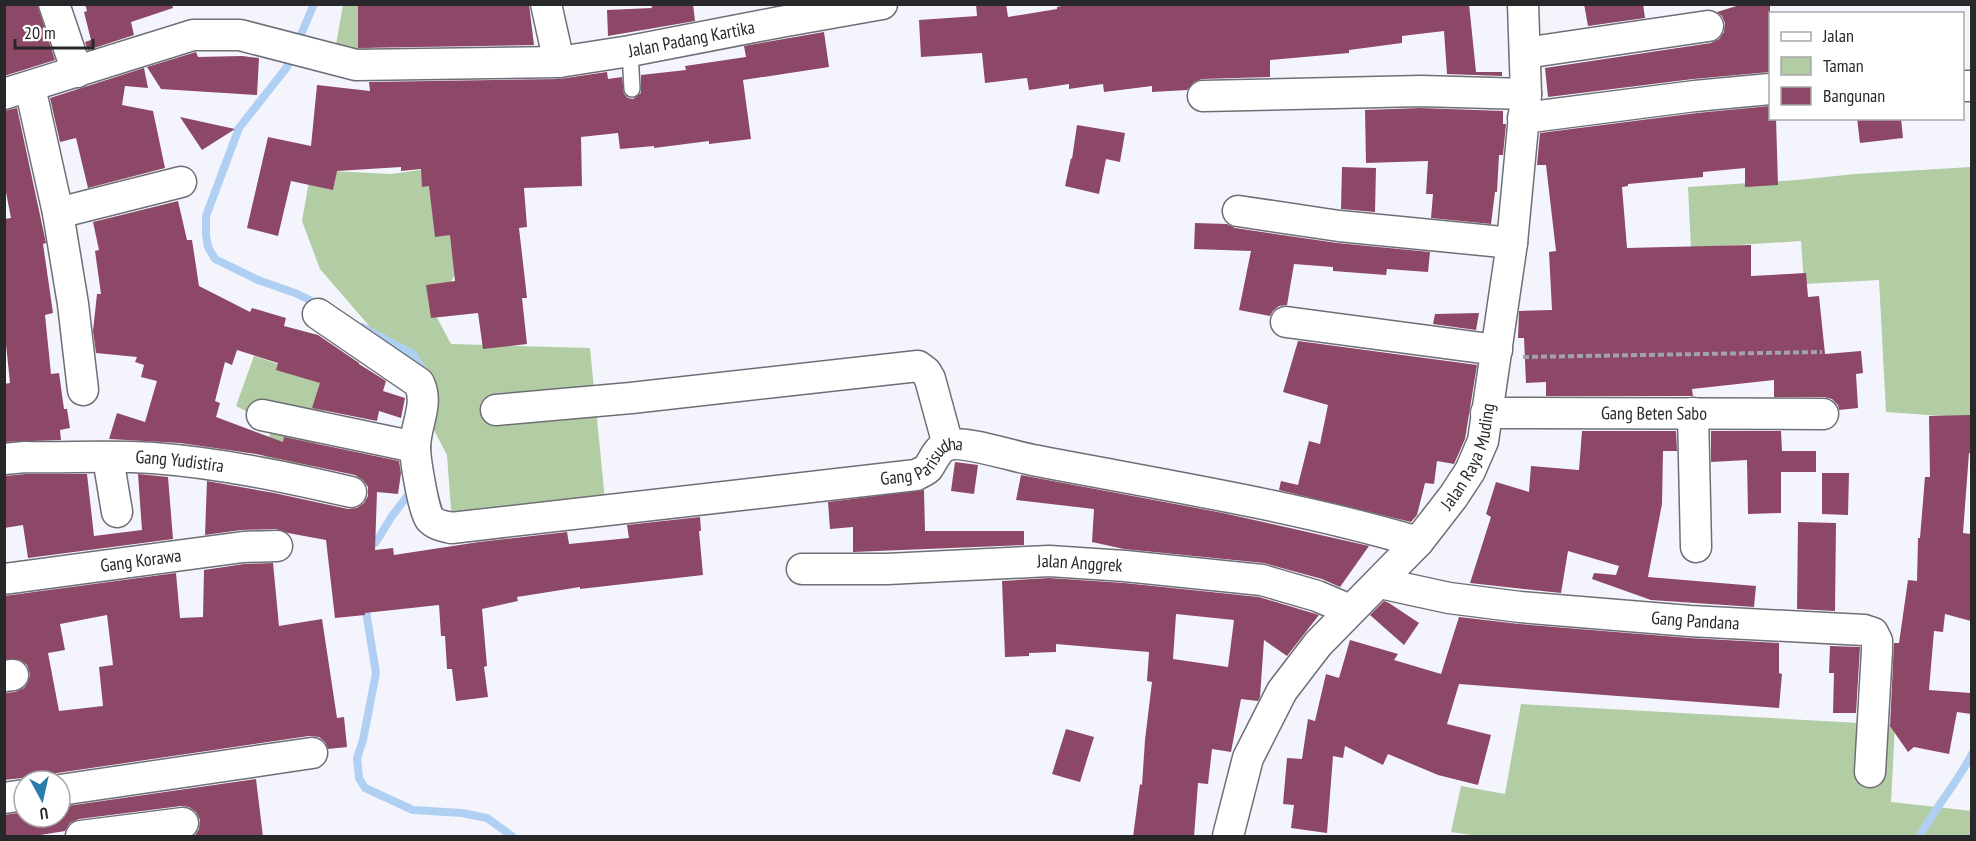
<svg xmlns="http://www.w3.org/2000/svg" width="1976" height="841" viewBox="0 0 1976 841" font-family="'PT Sans Narrow',sans-serif">
	<style>
		.green { fill: #b2cca4 }
		.lines { fill: none; stroke-linecap: round; stroke-linejoin: round }
		.stream { stroke: #b0d0f3; stroke-width: 8 }
		.building { fill: #8d4868; fill-rule: evenodd }
		.lane-casing { stroke: #6e6e76; stroke-width: 18 }
		.street-casing { stroke: #6e6e76; stroke-width: 33 }
		.path { stroke: #a2a2a9; stroke-width: 4; stroke-dasharray: 6 3; stroke-linecap: butt }
		.lane { stroke: #fff; stroke-width: 15 }
		.street { stroke: #fff; stroke-width: 30 }
		.labels { text-anchor: middle; stroke-width: 6; stroke-linejoin: round; paint-order: stroke }
		.street-label { font-size: 18px; fill: #28282b; stroke: #fff }
	</style>
	<rect width="100%" height="100%" fill="#f4f4fd"/>
	<g class="green">
		<path d="M343,5H373L371,59L334,56Z"/>
		<path d="M1971,167V418L1886,412L1879,280L1804,284L1801,241L1691,248L1688,187L1797,180L1855,174Z"/>
		<path d="M434,168L462,262L434,312L451,344L590,348L606,510L452,523L447,455L396,357L320,269L302,221L311,170L391,174Z"/>
		<path d="M254,356L330,381L308,481L261,472L272,425L236,406Z"/>
		<path d="M1521,704L1895,725L1891,802L1972,811L1971,836H1478L1451,832L1461,786L1505,794Z"/>
	</g>
	<g class="lines">
		<g class="stream">
			<path d="M297,44L314,4"/>
			<path d="M292,55L287,67L239,128L206,216V235L208,247L215,259L258,280L295,293L320,305"/>
			<path d="M362,327L413,354L425,374"/>
			<path d="M367,549L376,542L392,516L412,490"/>
			<path d="M365,605L376,673L363,740L357,758L359,778L365,788L413,810L462,813L487,818L512,836"/>
			<path d="M1920,836C1935,808 1957,783 1972,754"/>
		</g>
	</g>
	<g class="building">
		<path d="M4,4H37L55,60L4,76Z"/>
		<path d="M85,4H172L173,8L131,22L134,35L88,50L85,42L91,40L84,12L87,11Z"/>
		<path d="M358,4H529L534,45L358,48Z"/>
		<path d="M651,4H693L695,21L608,36L607,10L652,8Z"/>
		<path d="M976,4H1006L1008,17L1057,9V7L1070,4H1469L1476,72H1502V76L1447,74L1444,31L1402,36V43L1349,50V53L1270,60V77L1202,79L1194,82L1187,90L1152,92V86L1104,92L1103,84L1069,89V84L1029,90L1027,78L985,83L982,53L921,57L919,20L977,16Z"/>
		<path d="M1584,4H1643L1645,18L1588,26Z"/>
		<path d="M1743,4H1770V72L1693,79L1548,97L1545,68L1711,43L1719,39L1724,32L1725,23L1722,16L1717,12Z"/>
		<path d="M824,32L829,67L743,80L751,139L709,144V141L654,148V146L620,149L618,133L581,137L582,186L524,188L527,227L519,228L527,298H522L527,344L483,349L478,313L431,318L426,285L455,281L450,235L435,237L429,186L422,187L421,169L401,171V167L337,171L333,190L291,181L278,236L247,228L268,137L311,146L317,85L370,91L369,82L559,79L607,72L608,79L622,77L624,94L628,98L633,99L641,93V75L686,70L685,66L746,57L744,46Z"/>
		<path d="M196,52L198,57L242,56L259,58L257,95L161,89L147,67Z"/>
		<path d="M144,68L148,88L125,86L122,105L153,111L165,168L88,188L76,138L60,142L50,98Z"/>
		<path d="M1770,106V118H1776L1778,185L1745,187V168L1703,172V177L1628,184V186L1622,187L1627,248L1751,245V276L1806,273L1808,297L1819,296L1825,354L1861,351L1863,373L1856,374L1858,408L1839,410L1838,405L1832,399L1824,397H1774V380L1692,389L1693,396H1546V382L1526,383L1524,338H1518L1519,311L1552,310L1549,252L1556,251L1546,165H1537L1540,133L1697,113Z"/>
		<path d="M17,108L46,243L43,244L53,313L45,315L51,374L59,373L64,409H67L70,428L60,430L61,440L4,442V384L10,383L4,325V219L11,218L4,182V111Z"/>
		<path d="M1421,108L1503,111V124H1506L1503,155H1499L1497,192H1495L1491,224L1431,218L1433,194H1426L1428,161L1366,163L1365,110Z"/>
		<path d="M180,117L235,129L202,150Z"/>
		<path d="M1857,118H1901L1903,138L1860,143Z"/>
		<path d="M1077,125L1125,133L1120,162L1106,159L1099,194L1065,186L1071,158L1072,159Z"/>
		<path d="M1342,167L1376,168L1375,212L1341,209Z"/>
		<path d="M178,201L187,240H192L199,286L250,312L252,308L286,318L284,326L318,335L359,363V364L386,381L383,391L405,398L401,418L379,411L377,421L312,408L320,383L276,370L278,363L237,350L232,365L225,362L215,401L220,403L216,417L283,442L284,437L399,461L401,473L398,494L377,492L375,550L393,548L394,555L479,542L567,532L569,544L629,538L627,525L700,517L701,531H699L703,575L580,589V587L517,597L518,601L482,609L487,666L484,667L488,697L456,701L452,669H447L445,636H441L439,605L365,613V615L335,618L326,540L288,533L276,529L241,530L205,535L207,481L274,493L348,509L357,508L364,503L368,496V487L363,480L355,475L256,454L180,443L109,439L117,413L145,422L157,381L141,377L144,365L135,362L137,357L96,353L93,331L97,294H101L95,251L99,250L93,222Z"/>
		<path d="M1195,223L1227,224L1235,228L1337,243L1430,252L1428,272L1387,269L1386,275L1333,271V267L1294,264L1287,305L1279,306L1273,311L1270,316L1239,310L1251,251L1194,249Z"/>
		<path d="M1479,313L1476,330L1433,324L1435,314Z"/>
		<path d="M1298,341L1477,365L1465,439L1454,464L1437,461L1434,484L1425,483L1417,515L1411,522L1279,490L1281,481L1298,485L1309,441L1320,444L1328,405L1283,392Z"/>
		<path d="M1971,415V453H1969L1963,533L1971,534V621L1945,614L1943,632L1934,631L1929,690L1971,693V714L1957,712L1949,754L1914,747L1908,752L1890,726L1894,643H1899L1908,580L1917,581L1918,538H1920L1925,477H1930L1929,416Z"/>
		<path d="M1582,431H1676L1677,451H1663L1662,504L1648,577L1756,586L1754,607L1651,600L1592,579L1594,573L1616,575L1619,566L1568,551L1561,593L1470,583L1491,517L1486,514L1496,482L1529,492L1531,466L1579,470Z"/>
		<path d="M1711,431H1781L1782,451H1816V472H1781V513L1748,514L1747,460L1711,462Z"/>
		<path d="M955,462L978,465L974,494L951,491Z"/>
		<path d="M1822,473H1849L1848,515L1822,514Z"/>
		<path d="M26,474H87L94,536L142,530L138,474L168,477L173,539L28,558L23,525L4,528V476Z"/>
		<path d="M1021,475L1223,513L1369,546L1340,587L1322,579L1264,563L1124,549L1092,542L1094,509L1016,500Z"/>
		<path d="M924,490L925,531H1024V545L853,552V527L830,529L828,502Z"/>
		<path d="M1798,522L1836,523L1835,611L1797,609Z"/>
		<path d="M273,563L279,626L322,619L337,718L344,717L347,747L328,749L325,742L319,737L309,736L57,773L50,776L46,781H33L22,778L4,780V693L15,692L24,688L28,682L30,674L27,665L20,660L4,659V596L176,573L180,618L203,617L204,570L244,564ZM107,615L113,665L99,667L103,706L59,711L48,653L65,650L60,624Z"/>
		<path d="M1049,578L1124,583L1259,597L1319,615L1287,656L1264,640L1260,697L1258,701L1241,699L1231,752L1212,749L1208,784L1198,783L1194,837H1133L1140,784L1142,785L1145,740L1152,682L1147,681L1149,652L1056,644V652L1029,653V656L1005,657L1002,581ZM1176,614L1234,620L1228,667L1173,659Z"/>
		<path d="M1384,601L1389,603L1419,623L1404,645L1370,615Z"/>
		<path d="M1459,617L1519,624L1689,638L1779,643V673L1782,674L1779,708L1459,684L1447,724L1491,735L1478,785L1438,775L1388,754L1383,765L1345,746L1343,758L1333,756L1327,833L1291,828L1294,805L1283,804L1287,758L1302,759L1308,719L1315,721L1326,674L1339,678L1350,640L1398,654L1394,660L1441,674Z"/>
		<path d="M1830,646L1860,647L1856,713H1833L1834,673H1829Z"/>
		<path d="M1066,729L1094,737L1080,782L1052,774Z"/>
		<path d="M256,779L263,837H194L199,829L200,820L196,812L189,807L181,806L79,819L70,823L65,831L28,837H4V815L24,812V817H60V807Z"/>
	</g>
	<g class="lines">
		<defs>
			<path id="lane" d="M630,51L632,89"/>
			<g id="street">
				<path d="M54,4L77,72"/>
				<path id="s1" d="M546,4L559,62L630,51L780,22L882,4"/>
				<path d="M1525,53L1708,26"/>
				<path d="M1962,86H1972"/>
				<path d="M30,87L58,213L73,304L83,390"/>
				<path d="M4,94L193,35H240L356,65L559,62"/>
				<path d="M1203,96L1421,91L1526,94"/>
				<path d="M1523,118L1695,96L1770,89"/>
				<path d="M1238,211L1339,226L1512,243"/>
				<path d="M58,213L181,182"/>
				<path id="s2" d="M318,314L419,383C429,404 416,423 415,446C415,458 423,510 430,519C435,525 444,526 451,528L916,475C920,473 925,471 928,468C934,460 937,448 948,445C963,440 1015,457 1033,460C1162,485 1292,505 1418,542"/>
				<path d="M1286,322L1497,350"/>
				<path d="M496,410L631,398L918,366L926,372L930,379L948,445"/>
				<path id="s3" d="M1486,413L1823,414"/>
				<path d="M1693,413L1696,547"/>
				<path d="M262,415L415,447"/>
				<path d="M108,458L117,512"/>
				<path id="s4" d="M4,459L25,457C67,458 111,455 153,458C220,463 286,477 351,492"/>
				<path id="s5" d="M802,569H887L1049,561L1125,566L1262,580L1317,596L1350,610"/>
				<path id="s6" d="M4,579L243,547L277,546"/>
				<path id="s7" d="M1380,583L1449,598L1520,607L1690,621L1864,630L1873,633L1877,641V650L1870,772"/>
				<path d="M4,676L13,675"/>
				<path d="M60,790L312,753"/>
				<path d="M4,798L24,795"/>
				<path d="M81,836L183,823"/>
				<path id="s8" d="M1228,836L1248,758L1282,691L1318,644L1418,542L1453,497L1470,471L1483,441L1512,243L1526,94L1523,4"/>
			</g>
		</defs>
		<use href="#lane" class="lane-casing"/>
		<use href="#street" class="street-casing"/>
		<path class="path" d="M1523,357L1822,352"/>
		<use href="#lane" class="lane"/>
		<use href="#street" class="street"/>
	</g>
	<g class="labels">
		<g class="street-label">
			<text dy="6" stroke="none"><textPath href="#s1" startOffset="194">Jalan Padang Kartika</textPath></text>
			<text dy="6" stroke="none"><textPath href="#s3" startOffset="168">Gang Beten Sabo</textPath></text>
			<text dy="6" stroke="none"><textPath href="#s8" startOffset="459">Jalan Raya Muding</textPath></text>
			<text dy="6" stroke="none"><textPath href="#s4" startOffset="176">Gang Yudistira</textPath></text>
			<text dy="6" stroke="none"><textPath href="#s2" startOffset="765">Gang Parisudha</textPath></text>
			<text dy="6" stroke="none"><textPath href="#s6" startOffset="138">Gang Korawa</textPath></text>
			<text dy="6" stroke="none"><textPath href="#s5" startOffset="278">Jalan Anggrek</textPath></text>
			<text dy="6" stroke="none"><textPath href="#s7" startOffset="318">Gang Pandana</textPath></text>
		</g>
	</g>
	<rect width="1976" height="841" fill="none" stroke="#28282b" stroke-width="12"/>
	<rect x="1769" y="12" width="195" height="108" fill="#ffffff" stroke="#a9a9aa" stroke-width="1.5"/>
	<rect x="1781" y="32" width="30" height="9" fill="#ffffff" stroke="#a9a9aa" stroke-width="1.5"/>
	<text x="1823" y="42" font-size="18" fill="#28282b">Jalan</text>
	<rect x="1781" y="57" width="30" height="18" fill="#b2cca4" stroke="#a9a9aa" stroke-width="1.5"/>
	<text x="1823" y="72" font-size="18" fill="#28282b">Taman</text>
	<rect x="1781" y="87" width="30" height="18" fill="#8d4868" stroke="#a9a9aa" stroke-width="1.5"/>
	<text x="1823" y="102" font-size="18" fill="#28282b">Bangunan</text>
	<g transform="translate(42 799) rotate(172)"><circle r="28" fill="#ffffff" stroke="#a9a9aa" stroke-width="1.5"/>
	<path d="M0-4.5L10 22L0 15L-10 22Z" fill="#2c7cae"/>
	<text y="-9" font-size="16" font-weight="bold" text-anchor="middle" fill="#28282b">U</text>
	</g>
	<path d="M15 39v9h78v-9" fill="none" stroke="#28282b" stroke-width="3"/>
	<text x="24" y="39" font-size="18" fill="#28282b" stroke="#ffffff" stroke-width="4.5" paint-order="stroke">20 m</text>
</svg>
